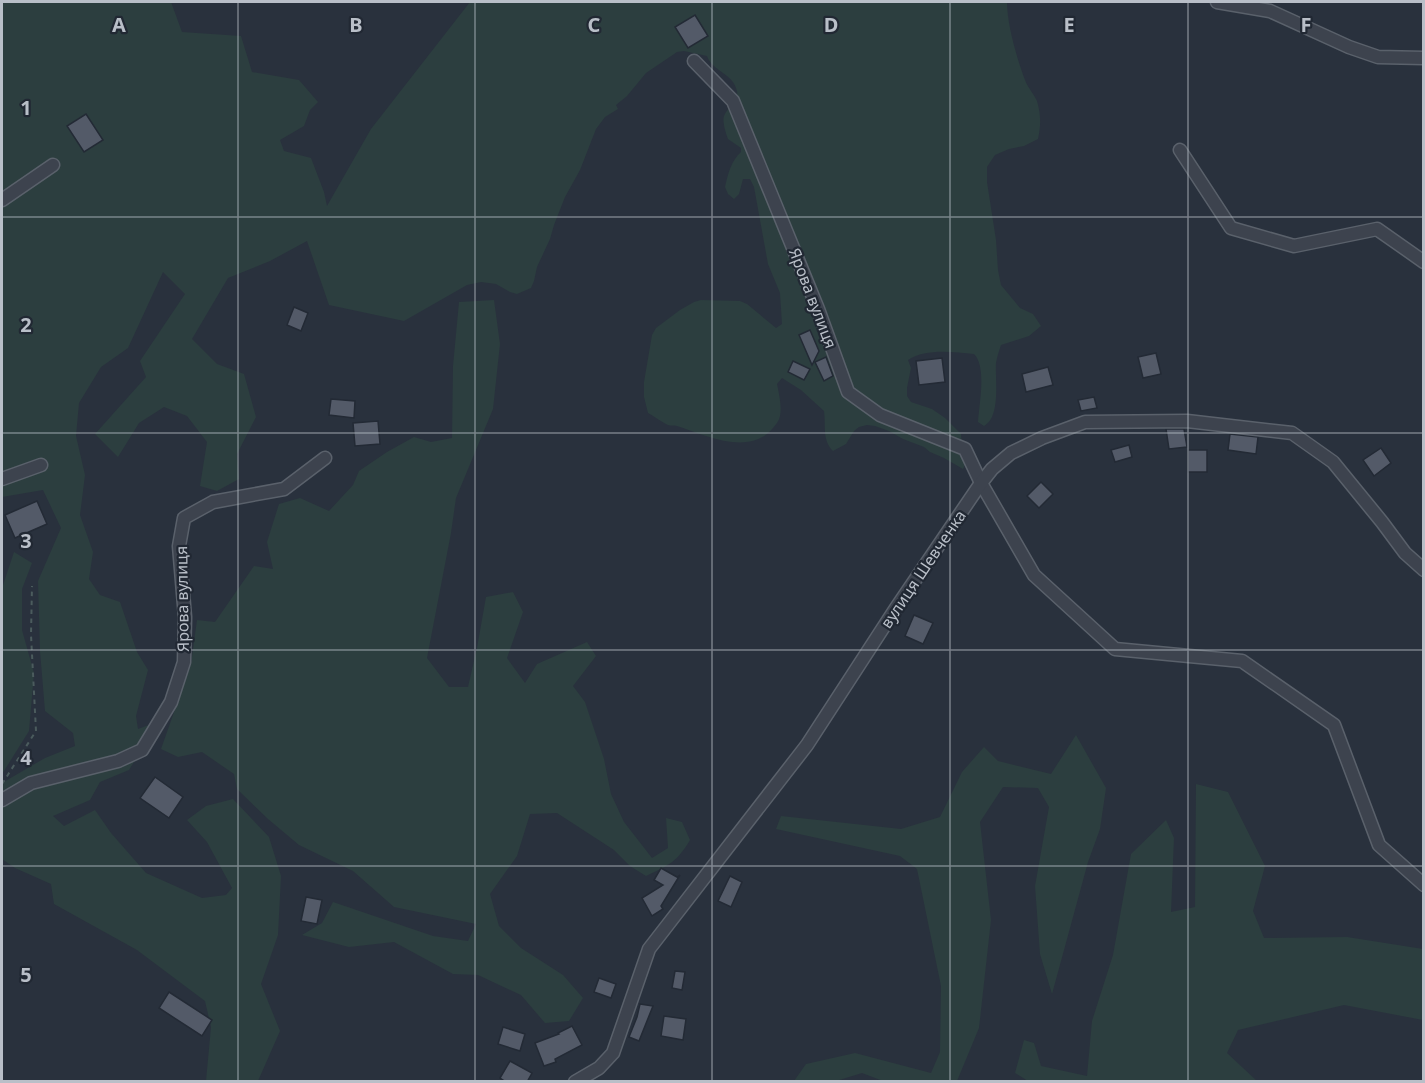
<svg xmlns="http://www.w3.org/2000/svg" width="1425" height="1083" viewBox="0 0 1425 1083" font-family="'Noto Sans',sans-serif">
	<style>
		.green { fill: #2c3e3f }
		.building { fill: #535a68; stroke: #232a35; stroke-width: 1.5 }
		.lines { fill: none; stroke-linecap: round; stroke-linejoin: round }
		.minor-casing { stroke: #5a616b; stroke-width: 15 }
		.path { stroke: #4b5b5d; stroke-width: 2; stroke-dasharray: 4.5 4.5; stroke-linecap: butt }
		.minor { stroke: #3d434e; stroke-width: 12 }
		.grid { fill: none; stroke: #b9bfc8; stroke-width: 1.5; stroke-opacity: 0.55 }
		.labels { text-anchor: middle; stroke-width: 4.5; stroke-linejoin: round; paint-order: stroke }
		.street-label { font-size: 16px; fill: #b9bfc8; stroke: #212833 }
		.grid-label { font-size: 20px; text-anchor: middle; font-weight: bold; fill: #b9bfc8; stroke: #212833; stroke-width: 4.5; stroke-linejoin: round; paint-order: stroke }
	</style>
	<rect width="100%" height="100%" fill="#29313d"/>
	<g class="green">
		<path d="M2,2H171L182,32L241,36L252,72L299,80L318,102L310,110L304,126L280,140L284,151L311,158L324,192L327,206L371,129L470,2H1007C1007,24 1017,59 1025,80C1028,88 1034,94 1037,101C1041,115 1041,125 1038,139L1024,146L1009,149L995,155L987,167V182L996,240L998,270L1001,285L1020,308L1033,314L1041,326L1029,336L1001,345C999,351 997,357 996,363C995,380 1001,417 984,426L978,422C979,404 987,367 974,354C953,352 926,348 908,360L911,368L907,388V396L911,402L932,409L945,418L961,434L962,449L966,463L963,469L944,458L930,452L924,447L903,439L889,431L875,426L867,425L859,427L854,431L846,444L833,451C822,440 826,426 824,411L801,390L782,378L777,384C779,394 782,406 780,416C779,421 776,424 773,428C749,457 705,435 677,426C674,425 671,426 668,425C665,424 652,415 648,413L644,397V382L652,335L656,328L680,310L694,302L701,300L740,301L747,304L776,328L782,324L780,293L768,264L754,187L750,179H743L739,194L734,199L728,194L725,187C728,174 731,161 741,152V148L728,139C726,133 722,122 724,116C728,106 739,103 737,91C733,73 712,71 707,56L684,51L677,52L646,73L627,96L616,105L618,109L605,117L596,129L580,170L565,197L554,225L550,239L537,267L534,281L531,288L517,294L510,292L496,284L481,282L467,285L404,321L329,305L307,241L270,261L228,278L192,339L217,364L244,374L256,417L237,454L239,479L217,491L200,486L207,442L187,416L164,407L139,423L118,457L95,434L146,377L140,361L185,294L163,272L128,348L101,367L79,403L76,436L85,475L80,515L93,552L89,579L100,595L120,602L137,652L148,670L136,716L138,729L154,723L145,744L129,770L100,782L90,800L53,816L64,826L95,810L111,833L146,873L202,898L226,895L232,888L207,842L187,820L206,806L233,799L269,837L281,876L278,935L261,984L280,1031L258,1081H206L211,1027L205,1001L137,950L54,904L51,884L15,868L2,859V783L45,758L75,746L73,733L45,711L40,651L38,581L61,528L43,490L2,497Z"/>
		<path d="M494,300L500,344L493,409L456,498L451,533L427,658L449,687H468L477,648L486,597L513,592L523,612L507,658L525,683L537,664L587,642L596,656L573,686L585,702L604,759L611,794L624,822L652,858L668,848L666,818L682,822L690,840C677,862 669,865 646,876L630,866L614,850L557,813L530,814L517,856L490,894L499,926L521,948L563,975L583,998L569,1021L545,1023L521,995L478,975L453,974L394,942L349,947L302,935L322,923L333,902L433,936L468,941L476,924L394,907L353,871L299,845L268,819L237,789L234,774L202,752L178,757L161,749L191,664L197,620L215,622L254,566L273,569L267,542L279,504L300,498L329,511L353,485L359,471L387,452L414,437L431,442L452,438L453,366L459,302Z"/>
		<path d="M14,552L32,563L22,589V630L34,673L29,731L4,771L2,773V588Z"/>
		<path d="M1076,735L1106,788L1100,829L1088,862L1052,994L1040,954L1035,886L1049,807L1038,788L1003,787L980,822L991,920L979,1028L957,1081H883L862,1073L836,1081H794L806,1064L855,1053L931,1073L940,1052L941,986L917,869L900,856L776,829L781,816L901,829L940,817L962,772L984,747L998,761L1051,774Z"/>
		<path d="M1196,784L1228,792L1265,866L1253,911L1264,938L1347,937L1423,949V1020L1344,1005L1238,1030L1227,1053L1257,1081H1028L1015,1073L1024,1040L1034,1043L1041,1066L1087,1076L1092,1021L1113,955L1131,854L1166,820L1174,838L1171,912L1195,907Z"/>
	</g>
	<g class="building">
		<path d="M695,15L708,36L688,48L675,27Z"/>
		<path d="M86,114L103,140L84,152L67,126Z"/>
		<path d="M294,307L308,313L301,331L287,325Z"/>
		<path d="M810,330L819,351L812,365L799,335Z"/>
		<path d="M1156,353L1161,374L1143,378L1138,357Z"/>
		<path d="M826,357L833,376L824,381L815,362Z"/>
		<path d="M942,358L945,382L919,385L916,361Z"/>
		<path d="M793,361L810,369L804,380L788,372Z"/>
		<path d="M1048,367L1053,385L1026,392L1022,374Z"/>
		<path d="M1094,397L1097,408L1081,411L1078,400Z"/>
		<path d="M331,399L355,401L354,418L329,415Z"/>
		<path d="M378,421L380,444L355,446L353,423Z"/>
		<path d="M1166,429H1184L1187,447L1169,449Z"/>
		<path d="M1230,434L1258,437L1256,454L1228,450Z"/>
		<path d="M1129,445L1132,457L1115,462L1111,450Z"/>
		<path d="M1381,448L1391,463L1374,476L1363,460Z"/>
		<rect x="1188" y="450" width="19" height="22"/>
		<path d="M1041,482L1053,494L1039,508L1027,496Z"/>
		<path d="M37,501L47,524L15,538L5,515Z"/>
		<path d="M914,615L933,623L923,644L905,636Z"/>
		<path d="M155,777L183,797L169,818L140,798Z"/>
		<path d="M661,868L677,877L680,875L661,906L663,909L652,916L642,898L663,885L654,880Z"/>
		<path d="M730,876L742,882L731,907L718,901Z"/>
		<path d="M306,897L322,900L317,924L301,921Z"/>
		<path d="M675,971L685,972L682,990L672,988Z"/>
		<path d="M599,978L616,984L611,998L594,992Z"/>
		<path d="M169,992L212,1020L202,1036L159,1008Z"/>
		<path d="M640,1004L653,1006L639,1041L629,1037L637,1017Z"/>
		<path d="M664,1016L686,1019L683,1040L661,1036Z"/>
		<path d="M572,1026L582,1045L555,1059L556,1062L544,1066L535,1043L559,1034L558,1033Z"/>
		<path d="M503,1027L525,1034L520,1051L498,1044Z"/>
		<path d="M510,1061L532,1073L527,1082H506L500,1078Z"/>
	</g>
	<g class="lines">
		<defs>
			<g id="minor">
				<path d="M1217,2L1270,11L1349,47L1378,57L1424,58"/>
				<path d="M694,61L733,101L818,309L848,392L880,415L965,449L981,483L1034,575L1115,649L1242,661L1334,725L1379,845L1424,885"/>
				<path d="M1180,150L1231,228L1294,246L1377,229L1424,262"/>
				<path d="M2,200L53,165"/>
				<path d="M2,479L41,465"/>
				<path d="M2,800L31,783L118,761L142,750L171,702L184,662L185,617L179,546L184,518L213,502L284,489L325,458"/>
				<path d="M575,1082L599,1068L613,1053L649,949L807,745L896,608L981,483L992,469L1011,453L1042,438L1085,422L1187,421L1292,433L1333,462L1382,522L1405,553L1424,570"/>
			</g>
		</defs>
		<use href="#minor" class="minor-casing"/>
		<path class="path" d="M2,784L36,731L31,635L32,586"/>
		<use href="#minor" class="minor"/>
	</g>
	<path class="grid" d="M238,2V1082M475,2V1082M712,2V1082M950,2V1082M1188,2V1082M2,217H1424M2,433H1424M2,650H1424M2,866H1424"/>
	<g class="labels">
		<g class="street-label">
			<text transform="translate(813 298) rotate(69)" y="6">Ярова вулиця</text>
			<text transform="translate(923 569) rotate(-56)" y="6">вулиця Шевченка</text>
			<text transform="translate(182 599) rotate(-91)" y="6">Ярова вулиця</text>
		</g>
	</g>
	<g class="grid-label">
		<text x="119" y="32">A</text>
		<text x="356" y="32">B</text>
		<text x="594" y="32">C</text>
		<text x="831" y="32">D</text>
		<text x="1069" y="32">E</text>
		<text x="1306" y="32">F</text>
		<text x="26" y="115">1</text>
		<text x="26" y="332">2</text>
		<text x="26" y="548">3</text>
		<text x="26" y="765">4</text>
		<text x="26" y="982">5</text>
	</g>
	<rect width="1425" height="1083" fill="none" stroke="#b9bfc8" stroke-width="6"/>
</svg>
